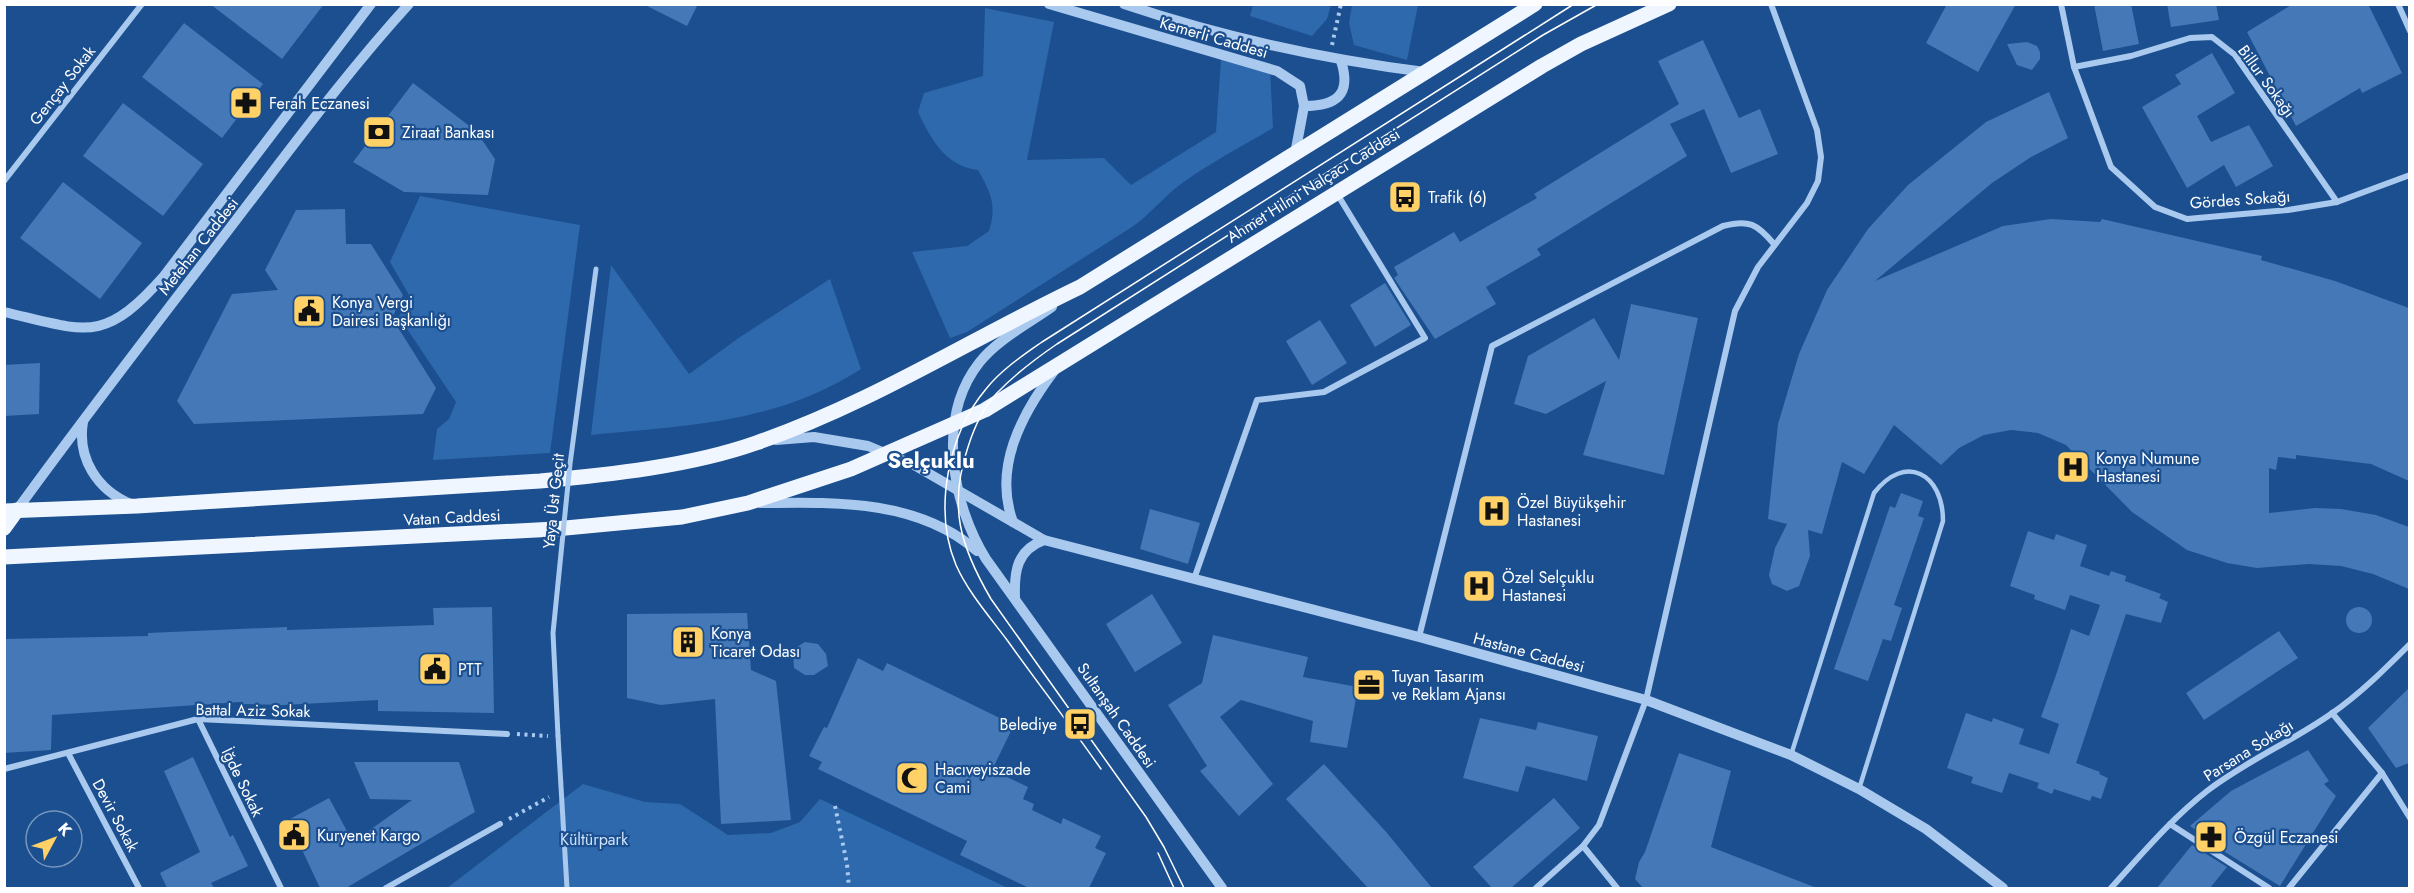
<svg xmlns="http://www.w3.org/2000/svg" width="2414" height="893" viewBox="0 0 2414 893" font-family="Jost,sans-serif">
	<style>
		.green { fill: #2e69ad }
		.building { fill: #4478b7 }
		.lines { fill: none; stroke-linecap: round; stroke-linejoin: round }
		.path { stroke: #a9c9ee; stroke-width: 4; stroke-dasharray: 3 4.5; stroke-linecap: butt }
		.service { stroke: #a9c9ee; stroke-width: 4.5 }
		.pedestrian { stroke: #a9c9ee; stroke-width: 5 }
		.minor { stroke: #a9c9ee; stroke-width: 6 }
		.tertiary { stroke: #a9c9ee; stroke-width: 10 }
		.primary { stroke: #f0f6ff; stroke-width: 15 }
		.tram { stroke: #fff; stroke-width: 1.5 }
		.pedestrian-bridge { stroke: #a9c9ee; stroke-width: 5 }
		.labels { text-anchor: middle; stroke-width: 4.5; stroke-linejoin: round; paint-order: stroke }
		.street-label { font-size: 16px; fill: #fff; stroke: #1b4f8f }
		.poi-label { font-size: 16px; fill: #fff; stroke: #1b4f8f; text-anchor: start }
		.park-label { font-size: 16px; fill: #cfe3fa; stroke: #1b4f8f }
		.district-label { font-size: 22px; font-weight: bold; fill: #fff; stroke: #1b4f8f }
	</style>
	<rect width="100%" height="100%" fill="#1b4f8f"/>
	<g class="green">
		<path d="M1253,5V4L1331,5L1327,19L1312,36L1250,16Z"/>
		<path d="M1352,5H1418L1407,60L1354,45L1349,23Z"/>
		<path d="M985,8L1054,22L1027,160L1104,158L1131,185L1216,132L1221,59L1270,69L1273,128C1243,146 1210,163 1181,184C1163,197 1151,214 1132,227L967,332L950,338L912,252L967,246L989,231C997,205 991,193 978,170C945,166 931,139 918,112L924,93L983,76Z"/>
		<path d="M420,196L580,225L550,453L433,460L437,429L449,419L456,402L399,317L409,295L390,262Z"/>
		<path d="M611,265L689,374L740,337L830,279L861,369C775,424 689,425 591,435Z"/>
		<path d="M583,784L645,802L680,804L728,835L771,833L800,822L820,799L1008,888H447Z"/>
	</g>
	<g class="building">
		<path d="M210,4H324L282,59Z"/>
		<path d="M643,4H698L687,26Z"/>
		<path d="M1947,4H2016L1978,72L1926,43Z"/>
		<path d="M2094,4H2131L2139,44L2103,51Z"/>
		<path d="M2167,4H2216L2219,20L2171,27Z"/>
		<path d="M2293,4H2368L2402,73L2362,93L2360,88L2296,126L2247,32Z"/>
		<path d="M184,23L263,84L222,138L142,77Z"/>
		<path d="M1703,40L1739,118L1760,109L1778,154L1731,173L1704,109L1670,124L1687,156L1537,249L1541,255L1486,287L1496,304L1435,339L1394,278L1398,275L1394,267L1454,232L1460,242L1537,198L1534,194L1679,104L1658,61Z"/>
		<path d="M2027,42L2037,46L2040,52V59L2032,70L2017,65L2007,44Z"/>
		<path d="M2212,53L2235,93L2197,116L2211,142L2249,125L2273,166L2236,187L2224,165L2187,188L2142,107L2181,84L2175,75Z"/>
		<path d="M413,83L476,131L495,159L488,195L404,192L353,162Z"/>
		<path d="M2049,92L2068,138L2031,157L1992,183L1875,281L2003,226L2051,219L2100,222L2102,219L2262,256L2261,260L2335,281L2409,308V481L2371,464L2296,455V459L2278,457L2276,470L2269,468V513L2315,508L2341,509L2376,515L2409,527V589L2373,574L2341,566L2309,564L2257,568L2227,563L2187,550L2132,512L2066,445L2038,433L2011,430L1984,435L1959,448L1941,465L1894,425L1864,474L1842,462L1822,534L1808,530L1810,556L1799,586L1787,591L1772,584L1769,575L1775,548L1787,524L1768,519L1778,424L1799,354L1827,290L1868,229L1908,185L1986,122Z"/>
		<path d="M123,103L203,164L163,216L83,156Z"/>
		<path d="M63,182L142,243L100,299L20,238Z"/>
		<path d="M345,209L346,244H371L403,295L392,318L436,388L423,414L194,424L177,401L232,294L278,290L265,270L296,210Z"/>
		<path d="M1385,283L1411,325L1375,347L1350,305Z"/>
		<path d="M1631,304L1698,318L1664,475L1583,455L1606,381L1546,414L1514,404L1528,356L1594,318L1619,360Z"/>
		<path d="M1320,320L1347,363L1312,385L1286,341Z"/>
		<path d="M40,363L39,414L4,416V365Z"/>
		<path d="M1901,493L1923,501L1918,516L1924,518L1894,605L1902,608L1891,641L1883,639L1868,681L1834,669L1890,506L1895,508Z"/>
		<path d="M1150,509L1200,523L1188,564L1140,549Z"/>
		<path d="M2028,531L2054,540L2056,534L2087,545L2080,566L2109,576L2111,571L2126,576L2125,581L2161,594L2159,598L2168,602L2161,623L2126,614L2103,682L2076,763L2100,772L2099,774L2108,778L2101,799L2092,796L2090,801L2054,789L2052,794L2037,788L2039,783L2009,773L2002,793L1971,783L1973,777L1947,768L1966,713L1992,722L1993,718L2024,729L2019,744L2049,754L2059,724L2041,717L2057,672L2071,629L2089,636L2100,605L2070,595L2065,610L2034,599L2035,595L2010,586Z"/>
		<path d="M1152,594L1182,643L1135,672L1106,624Z"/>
		<circle cx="2359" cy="620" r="13"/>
		<path d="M492,607L494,713L378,711V700L283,705L240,704V702L52,715L51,750L4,753V639L148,636V633L287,627V630L434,625L433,608Z"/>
		<path d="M747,613L751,670L776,681L791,820L721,824L715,699L661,705L627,698V614Z"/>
		<path d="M2279,631L2298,658L2204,720L2186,693Z"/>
		<path d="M1213,635L1308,657L1303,677L1358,687L1347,748L1310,742L1313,721L1241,700L1220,717L1273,784L1239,816L1200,771L1207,766L1168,705L1202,683Z"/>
		<path d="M805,642L818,644L826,654L828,666L814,675H805L794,668L793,654L797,647Z"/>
		<path d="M858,658L883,671L887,663L1014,725L992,770L1028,787L1023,799L1034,804L1032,810L1061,824L1063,818L1101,836L1095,848L1106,853L1089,888H1029L960,855L967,841L818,769L822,762L809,756L824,727L827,728Z"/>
		<path d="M2409,688V763L2396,768L2368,728Z"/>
		<path d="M1480,718L1536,730L1538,722L1598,736L1587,781L1526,766L1518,792L1463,778Z"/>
		<path d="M2308,750L2329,781L2324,784L2336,796L2280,886L2199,836L2201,834L2190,826L2231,791Z"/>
		<path d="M1679,753L1731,771L1711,847L1817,888H1643L1635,879L1639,862L1645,852Z"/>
		<path d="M193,757L230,837L233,835L248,866L211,883L214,888H167L160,873L200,852L164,771Z"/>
		<path d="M354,762H459L475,812L346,888H320L288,820L329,798L353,842L412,800L370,799Z"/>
		<path d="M1324,764L1387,833L1432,888H1368L1286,799Z"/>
		<path d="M1554,798L1580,828L1511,888H1492L1473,867Z"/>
		<path d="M2192,845L2227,867L2210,888H2157Z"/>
	</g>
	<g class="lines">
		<g class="path">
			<path d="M1332,45L1341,4"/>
			<path d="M517,734L548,736"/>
			<path d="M835,806L847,864L849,888"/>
			<path d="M509,819L549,797"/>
		</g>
		<path class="service" d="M1791,755L1874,493C1905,453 1943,473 1943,521L1859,789"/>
		<path class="pedestrian" d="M558,736L567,888"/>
		<g class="minor">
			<path d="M2061,4L2074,67L2111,167L2155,207L2187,219L2288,210L2337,202L2410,175"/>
			<path d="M2398,4L2410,31"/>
			<path d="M2074,67L2131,56L2190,38L2212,37L2235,55L2337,202"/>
			<path d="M4,181L142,4"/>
			<path d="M1194,579L1257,400L1324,392L1425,338L1336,192"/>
			<path d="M1419,637L1492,346L1723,226C1749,219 1757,224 1774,244"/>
			<path d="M2332,713L2382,773L2410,818"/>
			<path d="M198,719L281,888"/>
			<path d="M68,753L139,888"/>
			<path d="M4,769L198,719L507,734"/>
			<path d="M2170,824L2269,888"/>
			<path d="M1583,846L1617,888"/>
			<path d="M386,888L500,824"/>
			<path d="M1536,888L1583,846L1599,825L1646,700L1735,311L1758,267L1807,203L1818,181L1821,157L1817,130L1771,4"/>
			<path d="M2111,888C2141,855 2171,819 2207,791C2246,761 2291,742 2331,714C2360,694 2385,669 2410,644"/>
			<path d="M2289,888L2382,773"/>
		</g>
		<g class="tertiary">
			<path d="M1049,4L1277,71L1300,86L1304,106L1295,154"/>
			<path d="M1124,4C1222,37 1323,59 1425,72"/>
			<path d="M1304,106C1336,106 1352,95 1341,61"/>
			<path d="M1052,307C1028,324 997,340 979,363C936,418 952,504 986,559L1222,888"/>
			<path d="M4,312C86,331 103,345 164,276L371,4"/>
			<path d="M83,422C77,458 97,490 131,504"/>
			<path d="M776,440L814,437L868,446L914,465L1044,540L1419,637L1646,700L1791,755L1859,789L1926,829L2003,888"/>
			<path d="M760,503C834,502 918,499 977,551"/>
			<path d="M17,510C88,412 162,317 236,220C292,147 347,72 409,4"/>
			<path d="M1013,522C993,468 1021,415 1054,371"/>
			<path d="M1015,597C1014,571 1017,550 1044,540"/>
		</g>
		<g class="primary">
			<path d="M4,511L137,506L540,481C608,475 691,466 756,443C870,404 971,339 1080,287L1535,4"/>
			<path d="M4,528L17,510"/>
			<path d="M4,557L555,529L682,517L748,503L851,469L985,410L1542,66L1581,44L1669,4"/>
		</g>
		<g class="tram">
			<path d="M1101,769C1070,725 1038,683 1007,640C989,616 968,592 956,565C933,510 948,434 986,389C1001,370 1022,356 1042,342L1574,4"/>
			<path d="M1158,853L1174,888"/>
			<path d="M1184,888L1164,847L1146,817L991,599C960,546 948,506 968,447C974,428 983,408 996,394C1014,375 1035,359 1057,344L1543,35L1598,4"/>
		</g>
		<path class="pedestrian-bridge" d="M558,736L553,633L570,464L596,269"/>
	</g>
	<defs>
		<symbol id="pharmacy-square" viewBox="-11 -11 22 22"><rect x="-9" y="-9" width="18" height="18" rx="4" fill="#ffd166" stroke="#1b4f8f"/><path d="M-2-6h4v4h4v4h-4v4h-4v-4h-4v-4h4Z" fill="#111"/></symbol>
		<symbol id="bank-square" viewBox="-11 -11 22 22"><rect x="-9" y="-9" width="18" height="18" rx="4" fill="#ffd166" stroke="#1b4f8f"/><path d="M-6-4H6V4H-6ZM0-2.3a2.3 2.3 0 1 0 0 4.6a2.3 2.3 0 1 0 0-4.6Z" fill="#111"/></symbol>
		<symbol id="bus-square" viewBox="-11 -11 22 22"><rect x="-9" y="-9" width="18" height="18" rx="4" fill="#ffd166" stroke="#1b4f8f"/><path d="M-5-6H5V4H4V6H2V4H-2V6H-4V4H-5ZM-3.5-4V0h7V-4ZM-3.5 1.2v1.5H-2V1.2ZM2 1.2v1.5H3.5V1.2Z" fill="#111"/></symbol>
		<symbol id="civic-square" viewBox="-11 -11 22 22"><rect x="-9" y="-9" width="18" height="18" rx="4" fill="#ffd166" stroke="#1b4f8f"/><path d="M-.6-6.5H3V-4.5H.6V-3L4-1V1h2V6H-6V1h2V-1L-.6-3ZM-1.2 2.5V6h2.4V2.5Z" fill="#111"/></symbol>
		<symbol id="hospital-square" viewBox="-11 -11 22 22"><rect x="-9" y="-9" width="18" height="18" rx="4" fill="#ffd166" stroke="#1b4f8f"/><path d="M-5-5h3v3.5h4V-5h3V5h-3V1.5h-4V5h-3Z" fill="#111"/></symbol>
		<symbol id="building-square" viewBox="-11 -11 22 22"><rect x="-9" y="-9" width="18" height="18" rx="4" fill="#ffd166" stroke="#1b4f8f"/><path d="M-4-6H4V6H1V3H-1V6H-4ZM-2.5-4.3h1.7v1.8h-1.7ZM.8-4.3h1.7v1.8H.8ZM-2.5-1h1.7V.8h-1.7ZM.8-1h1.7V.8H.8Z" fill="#111"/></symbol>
		<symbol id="office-square" viewBox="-11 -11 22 22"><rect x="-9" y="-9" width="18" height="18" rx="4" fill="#ffd166" stroke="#1b4f8f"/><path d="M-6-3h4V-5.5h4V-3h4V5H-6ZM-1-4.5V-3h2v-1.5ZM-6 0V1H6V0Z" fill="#111"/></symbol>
		<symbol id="mosque-square" viewBox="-11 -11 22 22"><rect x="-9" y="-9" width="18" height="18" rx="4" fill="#ffd166" stroke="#1b4f8f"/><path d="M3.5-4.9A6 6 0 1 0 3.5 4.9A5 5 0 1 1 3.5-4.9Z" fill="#111"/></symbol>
	</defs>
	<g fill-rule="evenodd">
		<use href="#pharmacy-square" x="227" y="84" width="38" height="38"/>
		<use href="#bank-square" x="360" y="113" width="38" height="38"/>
		<use href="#bus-square" x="1386" y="178" width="38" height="38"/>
		<use href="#civic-square" x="290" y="292" width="38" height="38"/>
		<use href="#hospital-square" x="2054" y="448" width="38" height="38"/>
		<use href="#hospital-square" x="1475" y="492" width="38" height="38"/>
		<use href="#hospital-square" x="1460" y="567" width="38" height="38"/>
		<use href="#building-square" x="669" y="623" width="38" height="38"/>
		<use href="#civic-square" x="416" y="650" width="38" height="38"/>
		<use href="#office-square" x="1350" y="666" width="38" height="38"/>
		<use href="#bus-square" x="1061" y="705" width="38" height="38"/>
		<use href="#mosque-square" x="893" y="759" width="38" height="38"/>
		<use href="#civic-square" x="275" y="816" width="38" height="38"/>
		<use href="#pharmacy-square" x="2192" y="818" width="38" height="38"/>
	</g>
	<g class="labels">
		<g class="street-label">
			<text transform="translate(1214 37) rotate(16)" y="6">Kemerli Caddesi</text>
			<text transform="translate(2267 81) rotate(54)" y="6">Billur Sokağı</text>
			<text transform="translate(62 85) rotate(-52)" y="6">Gençay Sokak</text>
			<text transform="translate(1313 185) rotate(-32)" y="6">Ahmet Hilmi Nalçacı Caddesi</text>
			<text transform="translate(2240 199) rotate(-4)" y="6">Gördes Sokağı</text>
			<text transform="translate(198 246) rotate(-52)" y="6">Metehan Caddesi</text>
			<text transform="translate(553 501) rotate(-84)" y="6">Yaya Üst Geçit</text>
			<text transform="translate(452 517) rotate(-3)" y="6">Vatan Caddesi</text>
			<text transform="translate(1529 652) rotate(15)" y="6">Hastane Caddesi</text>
			<text transform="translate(253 710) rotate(1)" y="6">Battal Aziz Sokak</text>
			<text transform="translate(1117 715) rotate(55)" y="6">Sultanşah Caddesi</text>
			<text transform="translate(2248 750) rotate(-32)" y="6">Parsana Sokağı</text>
			<text transform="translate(243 782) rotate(64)" y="6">İğde Sokak</text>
			<text transform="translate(116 815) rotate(62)" y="6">Devir Sokak</text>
		</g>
		<g class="poi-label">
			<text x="269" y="109">Ferah Eczanesi</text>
			<text x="402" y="138">Ziraat Bankası</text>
			<text x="1428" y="203">Trafik (6)</text>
			<text x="332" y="308">Konya Vergi<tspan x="332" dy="18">Dairesi Başkanlığı</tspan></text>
			<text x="2096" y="464">Konya Numune<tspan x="2096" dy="18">Hastanesi</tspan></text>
			<text x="1517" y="508">Özel Büyükşehir<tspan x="1517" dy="18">Hastanesi</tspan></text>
			<text x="1502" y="583">Özel Selçuklu<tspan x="1502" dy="18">Hastanesi</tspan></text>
			<text x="711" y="639">Konya<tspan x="711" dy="18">Ticaret Odası</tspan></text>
			<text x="458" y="675">PTT</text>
			<text x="1392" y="682">Tuyan Tasarım<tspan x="1392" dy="18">ve Reklam Ajansı</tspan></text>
			<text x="1057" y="730" text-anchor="end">Belediye</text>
			<text x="935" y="775">Hacıveyiszade<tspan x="935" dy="18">Cami</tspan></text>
			<text x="317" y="841">Kuryenet Kargo</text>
			<text x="2234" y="843">Özgül Eczanesi</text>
		</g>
		<g class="park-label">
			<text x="594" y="845">Kültürpark</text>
		</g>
		<g class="district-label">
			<text x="931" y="468">Selçuklu</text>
		</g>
	</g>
	<rect width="2414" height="893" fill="none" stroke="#ffffff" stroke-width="12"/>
	<g transform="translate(54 839) rotate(49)"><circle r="28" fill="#1b4f8f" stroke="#7695bc" stroke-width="1.5"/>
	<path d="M0-4.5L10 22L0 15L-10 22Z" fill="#ffd166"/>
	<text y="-9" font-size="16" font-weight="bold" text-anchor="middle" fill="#ffffff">K</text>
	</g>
</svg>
